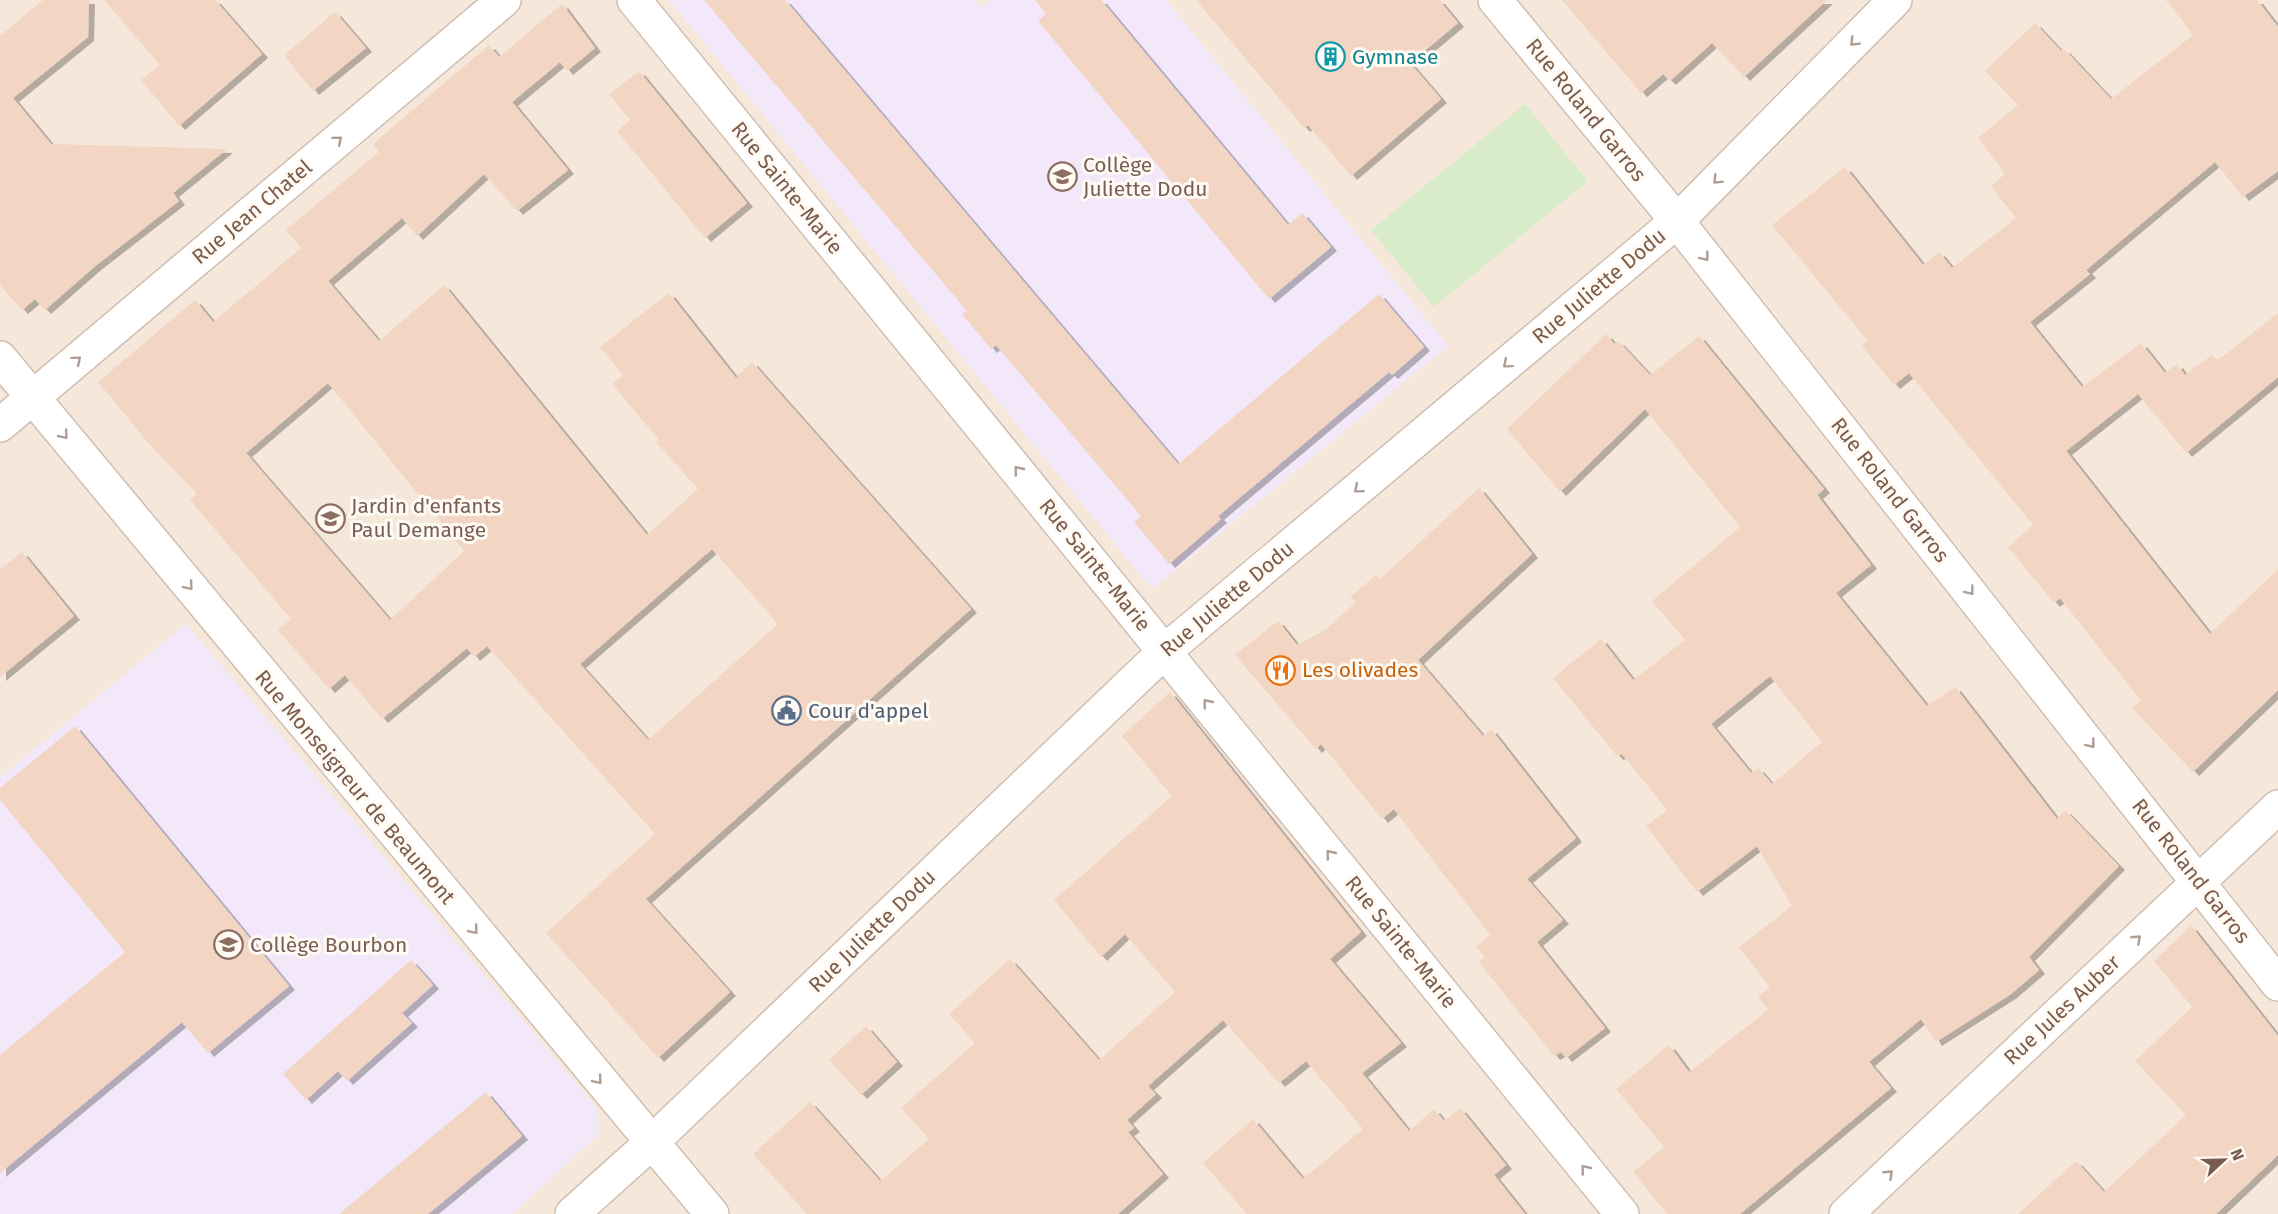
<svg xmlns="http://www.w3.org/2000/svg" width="2278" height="1214" viewBox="0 0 2278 1214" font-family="'Fira Sans',sans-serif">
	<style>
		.residential { fill: #f5e8da }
		.education { fill: #f3e8fa }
		.green { fill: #d8ecc9 }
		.building { fill: #f3d5c3; fill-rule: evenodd; filter: url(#shadow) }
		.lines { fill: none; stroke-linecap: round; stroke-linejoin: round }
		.minor-casing { stroke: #d1beb0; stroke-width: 36 }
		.tertiary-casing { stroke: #d1beb0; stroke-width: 36 }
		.minor { stroke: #fff; stroke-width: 33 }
		.tertiary { stroke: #fff; stroke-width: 33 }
		.oneway { stroke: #af9d94 }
		.labels { text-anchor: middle; stroke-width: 6; stroke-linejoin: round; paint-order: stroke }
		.culture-label { font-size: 21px; fill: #0d838f; stroke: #fffaf3; text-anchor: start }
		.street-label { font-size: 21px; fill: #7a5c4d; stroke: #fffaf3 }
		.education-label { font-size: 21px; fill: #785e54; stroke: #fffaf3; text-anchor: start }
		.food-label { font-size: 21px; fill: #c56008; stroke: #fffaf3; text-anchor: start }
		.service-label { font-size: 21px; fill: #4e5e75; stroke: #fffaf3; text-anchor: start }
	</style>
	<defs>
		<filter id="shadow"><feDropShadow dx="6" dy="4" stdDeviation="0" flood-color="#0004"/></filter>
	</defs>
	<rect width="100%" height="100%" fill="#fdf6ec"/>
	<rect class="residential" x="0" y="0" width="2278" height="1214"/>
	<g class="education">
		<path d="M669,0H974L981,8L990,0H1166L1448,346L1152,589Z"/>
		<path d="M186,624L598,1109L599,1134L512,1214H0V774L2,776Z"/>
	</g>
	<path class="green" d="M1525,104L1588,181L1434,307L1371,230Z"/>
	<g class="building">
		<path d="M43,0H89L88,37L13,98L51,144L227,149L173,193L179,201L94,267L45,310L35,299L22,310L0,285V36Z"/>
		<path d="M104,0H215L262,54L179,126L141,80L160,65Z"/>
		<path d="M704,0H785L1178,464L1379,294L1424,347L1392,375L1389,372L1218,516L1221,519L1169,564L1134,522L1141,516L996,345L991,349L962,314L967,311Z"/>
		<path d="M1035,0H1101L1288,225L1302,213L1331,247L1269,299L1038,21L1046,14Z"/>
		<path d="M1196,0H1439L1458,23L1410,63L1441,99L1351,176L1308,125L1304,128Z"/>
		<path d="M1562,0H1827L1744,77L1712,43L1670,81L1663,74L1641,93Z"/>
		<path d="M2166,0H2257L2278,27V171L2243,197L2215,162L2086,270L2090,274L2030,322L2082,387L2141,343L2165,373L2177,364L2185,375L2212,355L2217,361L2278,313V377L2186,453L2138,394L2066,451L2210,634L2278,569V690L2193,772L2132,708L2141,701L2060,598L2054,603L2008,547L2033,525L1909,373L1894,385L1862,346L1868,341L1772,225L1845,167L1923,265L1939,252L1952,268L2016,218L1991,186L2005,174L1978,138L2018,105L1985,71L2035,23L2061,51L2064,49L2111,99L2193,35Z"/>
		<path d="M562,4L595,48L567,71L560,62L512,102L568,170L517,211L484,174L417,236L402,218L328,281L379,341L444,285L647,535L698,489L656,442L659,440L612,384L623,375L600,347L669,293L736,378L752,362L971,609L646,899L730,992L658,1058L546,933L655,834L487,646L474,657L467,648L382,719L345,675L329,689L278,630L291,619L190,500L197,494L151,446L98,382L195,300L213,322L301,248L286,230L379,152L373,144L489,45L499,57ZM328,383L464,551L390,620L246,453ZM712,549L778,624L648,740L580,664Z"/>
		<path d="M335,12L366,48L313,91L284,55Z"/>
		<path d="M639,71L747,203L705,238L617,131L630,120L609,94Z"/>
		<path d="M1606,334L1614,344L1618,341L1650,375L1699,336L1824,489L1817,495L1871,565L1836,593L1927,706L1955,687L2057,819L2065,810L2119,866L2029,957L2039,970L2011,994L1936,1042L1921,1019L1869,1062L1891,1088L1740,1214H1667L1633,1172L1664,1147L1616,1089L1669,1045L1689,1072L1768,1010L1758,997L1770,987L1739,947L1792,906L1757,846L1697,892L1646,826L1667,810L1622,754L1617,756L1553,678L1601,639L1633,680L1685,640L1652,601L1740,527L1645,409L1560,492L1507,429ZM1770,676L1822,742L1772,784L1758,768L1751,773L1711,724Z"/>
		<path d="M1479,488L1532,554L1418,660L1483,736L1491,729L1576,838L1527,879L1563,920L1537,942L1605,1028L1566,1058L1561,1052L1554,1056L1479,962L1485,957L1476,947L1490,935L1394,809L1382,819L1321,744L1316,749L1235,655L1278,621L1297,645L1325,630L1356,602L1350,597L1376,575L1380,579Z"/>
		<path d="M22,552L74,616L0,677V570Z"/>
		<path d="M1170,692L1361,932L1330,959L1401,1043L1362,1073L1409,1131L1434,1109L1444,1121L1460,1108L1506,1165L1494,1175L1525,1214H1247L1203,1163L1253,1119L1303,1179L1363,1129L1306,1061L1279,1083L1223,1020L1148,1086L1156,1094L1127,1120L1134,1128L1128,1132L1163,1174L1118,1214H807L753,1154L810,1102L880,1181L929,1139L901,1108L975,1043L949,1014L1010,959L1099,1060L1175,992L1125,934L1101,957L1054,900L1172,796L1122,736Z"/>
		<path d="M75,726L289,986L208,1053L182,1022L0,1173V1055L125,952L0,800V788Z"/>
		<path d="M2191,926L2278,1036V1155L2216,1214H2018L2076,1161L2104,1192L2186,1115L2135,1061L2192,1007L2154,961Z"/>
		<path d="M411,960L433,985L402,1013L412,1023L347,1081L338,1071L306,1100L283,1074Z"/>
		<path d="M866,1026L897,1062L861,1095L829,1060Z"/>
		<path d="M486,1092L522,1136L428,1214H339Z"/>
	</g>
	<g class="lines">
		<defs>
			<g id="minor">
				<path d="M634,0L1622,1214"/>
				<path d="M1495,0L1677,221L2278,984"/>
				<path d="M0,358L712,1214"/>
				<path d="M0,425L504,0"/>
			</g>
			<g id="tertiary">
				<path d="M572,1214L651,1143L1165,651L1677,221L1895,0"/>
				<path d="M1846,1214L2278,807"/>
			</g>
		</defs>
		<use href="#minor" class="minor-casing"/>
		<use href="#tertiary" class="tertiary-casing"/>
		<use href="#minor" class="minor"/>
		<use href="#tertiary" class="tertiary"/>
	</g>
	<defs><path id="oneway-chevron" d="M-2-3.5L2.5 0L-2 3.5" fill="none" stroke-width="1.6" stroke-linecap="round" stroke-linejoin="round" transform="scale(1.5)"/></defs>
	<g class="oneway">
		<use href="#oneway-chevron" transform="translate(1854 42) rotate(135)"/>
		<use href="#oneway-chevron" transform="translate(338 140) rotate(-40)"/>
		<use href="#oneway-chevron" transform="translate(1717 180) rotate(135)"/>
		<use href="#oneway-chevron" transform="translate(1705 257) rotate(52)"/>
		<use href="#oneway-chevron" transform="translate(77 360) rotate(-40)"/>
		<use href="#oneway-chevron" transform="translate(1507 364) rotate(140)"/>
		<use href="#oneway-chevron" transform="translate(64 435) rotate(50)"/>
		<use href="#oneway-chevron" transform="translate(1018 470) rotate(-129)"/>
		<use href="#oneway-chevron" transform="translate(1358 489) rotate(140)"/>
		<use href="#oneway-chevron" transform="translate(189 586) rotate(50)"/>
		<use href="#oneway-chevron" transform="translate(1970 591) rotate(52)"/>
		<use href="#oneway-chevron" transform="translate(1207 703) rotate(-129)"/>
		<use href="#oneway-chevron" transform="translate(2091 744) rotate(52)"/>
		<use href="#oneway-chevron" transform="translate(1330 854) rotate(-129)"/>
		<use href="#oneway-chevron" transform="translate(474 930) rotate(50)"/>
		<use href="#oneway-chevron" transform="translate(2137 939) rotate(-43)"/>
		<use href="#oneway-chevron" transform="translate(598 1080) rotate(50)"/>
		<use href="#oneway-chevron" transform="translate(1585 1169) rotate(-129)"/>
		<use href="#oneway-chevron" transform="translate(1889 1174) rotate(-43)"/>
	</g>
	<defs>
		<symbol id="building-ring" viewBox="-11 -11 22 22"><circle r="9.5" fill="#fffaf3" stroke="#0f9aa8" stroke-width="1.5"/><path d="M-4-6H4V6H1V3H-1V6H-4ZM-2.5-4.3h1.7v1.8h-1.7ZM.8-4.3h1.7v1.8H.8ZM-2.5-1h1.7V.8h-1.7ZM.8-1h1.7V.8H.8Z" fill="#0f9aa8"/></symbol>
		<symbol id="school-ring" viewBox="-11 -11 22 22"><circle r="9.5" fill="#fffaf3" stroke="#8d6e63" stroke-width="1.5"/><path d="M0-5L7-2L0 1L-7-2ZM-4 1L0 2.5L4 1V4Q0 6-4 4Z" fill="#8d6e63"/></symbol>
		<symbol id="restaurant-ring" viewBox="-11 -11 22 22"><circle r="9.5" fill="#fffaf3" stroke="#e8710a" stroke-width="1.5"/><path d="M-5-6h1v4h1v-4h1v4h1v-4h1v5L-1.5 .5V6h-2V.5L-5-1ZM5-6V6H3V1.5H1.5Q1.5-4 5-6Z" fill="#e8710a"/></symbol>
		<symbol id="civic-ring" viewBox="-11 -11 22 22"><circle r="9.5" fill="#fffaf3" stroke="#5c6f8a" stroke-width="1.5"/><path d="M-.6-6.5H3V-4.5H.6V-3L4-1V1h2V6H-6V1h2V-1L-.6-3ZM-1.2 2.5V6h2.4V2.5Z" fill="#5c6f8a"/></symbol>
	</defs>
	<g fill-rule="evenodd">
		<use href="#building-ring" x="1314" y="40" width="33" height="33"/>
		<use href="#school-ring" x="1046" y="160" width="33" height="33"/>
		<use href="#school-ring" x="314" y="502" width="33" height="33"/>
		<use href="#restaurant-ring" x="1264" y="654" width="33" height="33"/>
		<use href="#civic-ring" x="770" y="694" width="33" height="33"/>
		<use href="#school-ring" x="212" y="928" width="33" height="33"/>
	</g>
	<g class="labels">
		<g class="culture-label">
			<text x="1352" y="64">Gymnase</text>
		</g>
		<g class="street-label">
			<text transform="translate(1586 110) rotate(51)" y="7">Rue Roland Garros</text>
			<text transform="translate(787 188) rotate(51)" y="7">Rue Sainte-Marie</text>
			<text transform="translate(252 212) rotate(-40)" y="7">Rue Jean Chatel</text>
			<text transform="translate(1599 286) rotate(-40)" y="7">Rue Juliette Dodu</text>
			<text transform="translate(1890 490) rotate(52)" y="7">Rue Roland Garros</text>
			<text transform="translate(1095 565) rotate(51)" y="7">Rue Sainte-Marie</text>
			<text transform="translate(1227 599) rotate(-40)" y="7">Rue Juliette Dodu</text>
			<text transform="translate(355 787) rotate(50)" y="7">Rue Monseigneur de Beaumont</text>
			<text transform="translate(2191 871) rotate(52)" y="7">Rue Roland Garros</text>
			<text transform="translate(872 931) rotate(-44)" y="7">Rue Juliette Dodu</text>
			<text transform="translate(1401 942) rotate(51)" y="7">Rue Sainte-Marie</text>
			<text transform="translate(2062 1010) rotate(-43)" y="7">Rue Jules Auber</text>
		</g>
		<g class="education-label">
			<text x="1083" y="172">Collège<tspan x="1083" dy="24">Juliette Dodu</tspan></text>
			<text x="351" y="513">Jardin d'enfants<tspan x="351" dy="24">Paul Demange</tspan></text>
			<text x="250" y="952">Collège Bourbon</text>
		</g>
		<g class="food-label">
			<text x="1302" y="677">Les olivades</text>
		</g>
		<g class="service-label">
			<text x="808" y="718">Cour d'appel</text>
		</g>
	</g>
	<g transform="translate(2224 1160) rotate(68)" stroke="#fffaf3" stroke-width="4.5" paint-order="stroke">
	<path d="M0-4.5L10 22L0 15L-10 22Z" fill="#7a5c4d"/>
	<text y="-9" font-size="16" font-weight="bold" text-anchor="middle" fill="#7a5c4d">N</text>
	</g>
</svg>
